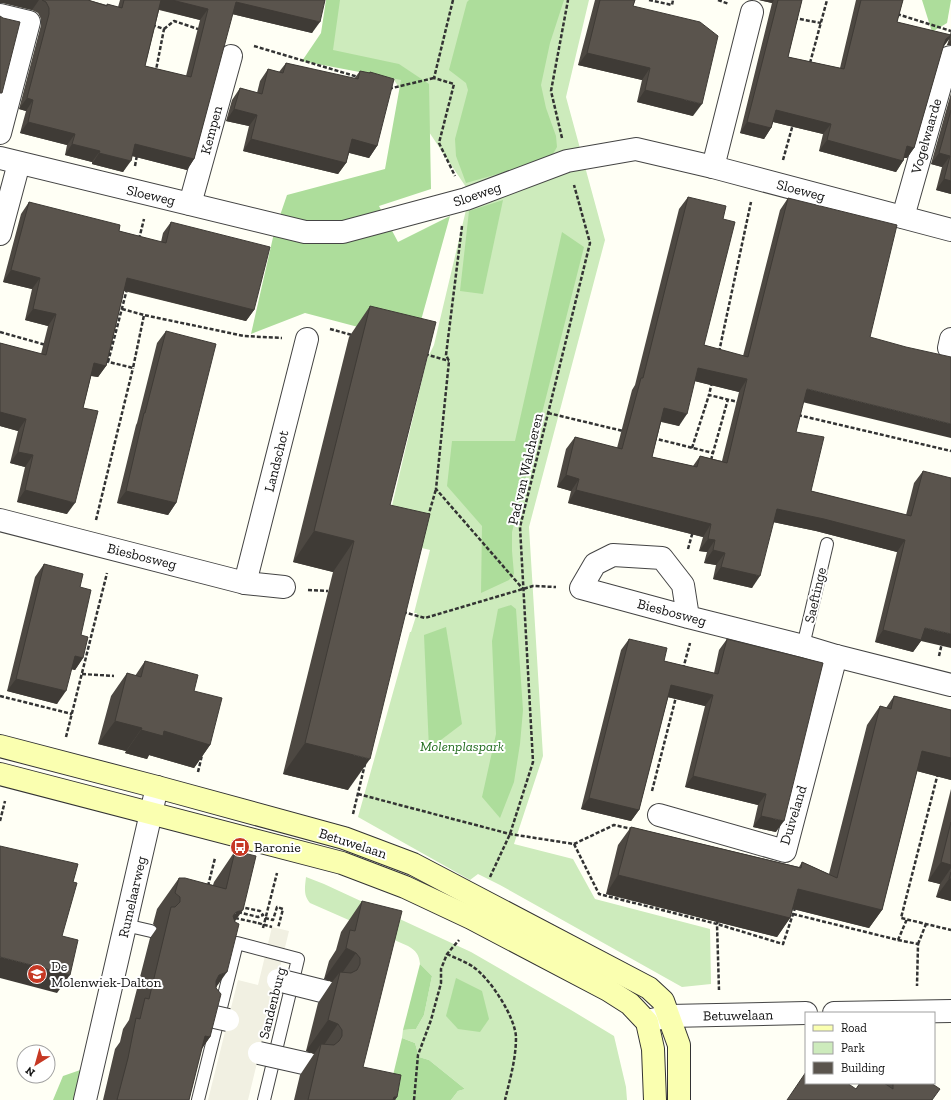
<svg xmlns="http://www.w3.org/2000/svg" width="951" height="1100" viewBox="0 0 951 1100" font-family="'Zilla Slab',serif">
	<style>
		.green { fill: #cdebbc }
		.forest { fill: #addd9b }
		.plaza { fill: #f1f0e2 }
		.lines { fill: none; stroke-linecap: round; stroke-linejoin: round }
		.lane-casing { stroke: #444; stroke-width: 14 }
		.street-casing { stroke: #444; stroke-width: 24 }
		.secondary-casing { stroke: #333; stroke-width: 24 }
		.path { stroke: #333; stroke-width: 2.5; stroke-dasharray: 4 2; stroke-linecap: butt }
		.lane { stroke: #fff; stroke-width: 12 }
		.street { stroke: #fff; stroke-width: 22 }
		.secondary { stroke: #faffb0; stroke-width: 22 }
		.street-bridge-casing { stroke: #444; stroke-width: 24; stroke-linecap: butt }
		.path-bridge { stroke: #333; stroke-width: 2.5; stroke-dasharray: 4 2; stroke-linecap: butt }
		.street-bridge { stroke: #fff; stroke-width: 22 }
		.wall { fill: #4d4842; fill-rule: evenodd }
		.shaded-wall { fill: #3f3b36 }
		.building { fill: #5a544d; stroke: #3f3b36; fill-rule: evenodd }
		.labels { text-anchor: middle; stroke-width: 4; stroke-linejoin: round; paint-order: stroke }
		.street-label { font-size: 14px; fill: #111; stroke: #fff }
		.park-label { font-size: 14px; font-style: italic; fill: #216c1e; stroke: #fff }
		.poi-label { font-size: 14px; fill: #111; stroke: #fff; text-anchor: start }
	</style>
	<rect width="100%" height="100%" fill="#fffff5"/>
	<g class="green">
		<path d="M337,0H589L566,97L605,240L529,527L543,756L514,844L573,859L595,899L710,929L711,984L682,987L500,885L478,874L470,880L358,817L410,632H411L417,613H414L430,550L384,539L427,359L434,345L470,193L390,74L325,50Z"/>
		<path d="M306,877L324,884L471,952L571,1010L614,1036L626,1087L627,1100H451L458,1091L465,1089L429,1060L419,1057L415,1043L402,1038L403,1030L416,1029L424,1015L432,976L420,964C419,954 416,951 408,946L310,903C303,895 305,887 306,877Z"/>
	</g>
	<g class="forest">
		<path d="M326,0H340L333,50L399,64L429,84L431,189L379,206L398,242L450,216L415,342L305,313L251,334L274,233L287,195L385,169L401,80L302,61L321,33Z"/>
		<path d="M469,0H564L550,43L541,85L546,108L556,136L557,147L550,159L466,183L456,156L455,139L468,90L466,83L449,70L467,2Z"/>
		<path d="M922,0H951L947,23L932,32Z"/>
		<path d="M503,200L483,294L460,291L469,211Z"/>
		<path d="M562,232L584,247L512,532V551L514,574L509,580L481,593L482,526L447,486L452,441H515Z"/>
		<path d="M511,605L516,609L523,710L520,744L514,782L500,818L482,797L496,734L492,641L498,609Z"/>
		<path d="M446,627L462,724L429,749L424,635Z"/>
		<path d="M420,964L432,976L424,1015L416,1029L403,1030Z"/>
		<path d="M456,978L482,991L489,1019L480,1032L458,1029L446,1016Z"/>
		<path d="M402,1038L415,1043L419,1057L429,1060L465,1089L458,1091L451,1100H387Z"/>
		<path d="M86,1068L77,1100H53L63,1076Z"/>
	</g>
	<path class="plaza" d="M272,927L289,931L248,1100H208L238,980L258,985Z"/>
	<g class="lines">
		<defs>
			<g id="lane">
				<path d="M803,646L827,544"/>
				<path d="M125,925L151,931"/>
				<path d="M198,1100L237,943L298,959L264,1100"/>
			</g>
			<g id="street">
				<path d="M0,15L29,22L0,133"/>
				<path d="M0,158L305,232H343L466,199L567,161L636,149L713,167L951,230"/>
				<path d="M713,167L752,12"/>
				<path d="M190,204L231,56"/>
				<path d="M903,217L948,58L951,57"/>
				<path d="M0,234L19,163"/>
				<path d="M949,348L951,339"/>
				<path d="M0,520L245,583L284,587"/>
				<path d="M245,583L307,339"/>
				<path d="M688,617L683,585L662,558L613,555L595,564L581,588L688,617L803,646L836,656L951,685"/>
				<path d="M659,815L785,851L836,656"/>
				<path d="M834,1013L951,1011"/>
				<path d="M652,1020L669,1016L806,1013"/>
				<path d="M85,1100L157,787"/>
			</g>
			<g id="secondary">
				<path d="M0,746L157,787L344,838L413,864L649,988L663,1001L679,1045V1100"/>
				<path d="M0,774L342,863L405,887L471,918L608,990L630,1004L647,1022L653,1049L655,1100"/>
			</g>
		</defs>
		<use href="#lane" class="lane-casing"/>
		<use href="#street" class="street-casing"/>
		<use href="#secondary" class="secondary-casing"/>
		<g class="path">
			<path d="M453,0L434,78L454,84L439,143L455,176"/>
			<path d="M649,0L672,5L673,0"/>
			<path d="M718,0L729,4"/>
			<path d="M897,14L951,31"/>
			<path d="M794,18L821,23"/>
			<path d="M152,25L164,29L156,70"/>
			<path d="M164,29L174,21L201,30"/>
			<path d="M254,46L358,77"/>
			<path d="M810,63L827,0"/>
			<path d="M389,87L392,88L434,78"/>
			<path d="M562,138L551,91L568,0"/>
			<path d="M783,160L793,124"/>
			<path d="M135,166L137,155"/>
			<path d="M462,226L446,355L449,361L436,489L523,589"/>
			<path d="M139,239L144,219"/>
			<path d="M122,309L144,315"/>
			<path d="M330,329L352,335"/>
			<path d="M0,332L46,345"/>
			<path d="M719,352L751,202"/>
			<path d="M425,354L449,361"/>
			<path d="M105,361L133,368L144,315L244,336L282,338"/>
			<path d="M108,362L127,289"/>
			<path d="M712,382L709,395L738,402"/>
			<path d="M548,413L623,431"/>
			<path d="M798,415L951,451"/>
			<path d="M653,438L713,453"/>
			<path d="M692,448L709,395"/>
			<path d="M711,460L728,399"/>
			<path d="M428,517L436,489"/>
			<path d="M96,520L133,368"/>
			<path d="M688,549L693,531"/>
			<path d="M308,590L328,591"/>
			<path d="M403,612L425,618L533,586L556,587"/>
			<path d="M939,656L942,643"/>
			<path d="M683,669L690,643"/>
			<path d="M82,674L114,676"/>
			<path d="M0,696L72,714"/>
			<path d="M66,737L107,573"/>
			<path d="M198,772L202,755"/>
			<path d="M938,773L901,918L951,930"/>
			<path d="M652,791L676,697"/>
			<path d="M358,794L510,834L574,844L599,894L717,924L719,990"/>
			<path d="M353,814L365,764"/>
			<path d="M0,821L5,801"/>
			<path d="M574,844L614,825L632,829"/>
			<path d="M490,877L510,834L533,762L520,527L590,243L574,185"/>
			<path d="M208,886L215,858"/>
			<path d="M238,912L258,917L263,915L260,911L241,907"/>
			<path d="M793,914L898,940L907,919"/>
			<path d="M235,918L258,923"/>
			<path d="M265,918L273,920L277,907L283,909L278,928"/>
			<path d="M718,920L717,924L783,944L795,908"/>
			<path d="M263,928L277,873"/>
			<path d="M898,940L918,944L917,986"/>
			<path d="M918,944L926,924"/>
			<path d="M447,954C455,958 464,961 472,966C489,977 515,1016 516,1037C516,1059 510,1079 505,1100"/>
			<path d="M414,1100L418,1055L431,1020L441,983V969L447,954L459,940"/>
		</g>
		<use href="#lane" class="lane"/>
		<use href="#street" class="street"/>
		<use href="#secondary" class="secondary"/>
		<defs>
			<g id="street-bridge">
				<path d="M278,980L326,992"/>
				<path d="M206,1015L228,1020"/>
				<path d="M259,1053L308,1064"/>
			</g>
		</defs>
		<use href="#street-bridge" class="street-bridge-casing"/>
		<path class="path-bridge" d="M258,923L272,927"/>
		<use href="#street-bridge" class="street-bridge"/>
	</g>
	<g class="wall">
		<path d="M0,0H88L107,5V4L118,7L120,0H325L312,33L232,14L194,159L187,170L132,156L123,172L92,164V162L65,155L67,145L20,133L26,111L19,109L41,25V19L38,13L32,10L3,3H0ZM159,10L200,20L186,76L145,66Z"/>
		<path d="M595,0H635L633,6L693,116L637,102L642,80L578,65Z"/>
		<path d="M759,0H802L788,57L840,68L856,0H903L897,22L950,35L951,30V45H947L949,39L943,47L914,148L907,158H904L903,161L896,172L819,151L823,134L773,122L771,128L764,139L740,133L772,3Z"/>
		<path d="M286,63L354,79L360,71L369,73L370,72L377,146L369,158L349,153L346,163L338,174L243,151L249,126L226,121L232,100L240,88L257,93L260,81L268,69L279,72Z"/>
		<path d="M951,93V194L936,190L942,167L931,164Z"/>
		<path d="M688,197L723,219L704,345L743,356L780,210L788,198L803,402L796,432L811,491L906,515L914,483L923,471L921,641L913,652L875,642L897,552L816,531L773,522L752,588L713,579L716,565L704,563L707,552L699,551L703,537L568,503L571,491L557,487L566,449L575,437L617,448L632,390L635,385L679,209ZM695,381L739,392L722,461L700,456L693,466L652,457L661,422L679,426Z"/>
		<path d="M29,202L119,231L161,242L163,233L171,222L254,310L246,321L124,291L106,366L98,377L91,376L83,408L67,514L17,502L25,467L10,463L18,431L0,426V343L41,354L48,326L25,320L32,289L3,282L21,214Z"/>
		<path d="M370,306L390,505L348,790L283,774L333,572L293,562L349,337Z"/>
		<path d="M166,331L176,503L168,515L117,503L136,425L137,423L157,343Z"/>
		<path d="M44,564L80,587L81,635L83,658L75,670L71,669L57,704L7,691L35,577Z"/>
		<path d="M629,639L664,661L714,673L719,650L727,639L776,832L753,827L758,805L685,787L705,706L668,697L639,810L631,821L581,809L621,650Z"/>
		<path d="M145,661L194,691L210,745L194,768L149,755L147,759L125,753L126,751L98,744L111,696L127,673L135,676Z"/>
		<path d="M894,696L951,710V780L917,771L882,910L869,928L793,909L790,918L777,937L606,894L618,845L631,827L799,867L802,862L829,874L867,725L880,706L886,708Z"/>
		<path d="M951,789V901L936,897L940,884L928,881Z"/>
		<path d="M235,851V921L216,988L210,1037L201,1050L189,1100H103L115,1049L120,1042L123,1029L129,1020L150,938L157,928L153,924L157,909L179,878L213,885L214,882Z"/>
		<path d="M362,901L363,1067L397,1097L395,1100H294L300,1075L314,1054L306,1051L318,1003L332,982L324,979L329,961L336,950L341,932Z"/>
		<path d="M806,1083L856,1089L860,1083H931L932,1100Z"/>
	</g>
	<g class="shaded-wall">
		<path d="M0,0H39L32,10L3,3H0Z"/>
		<path d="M160,0H172L208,9L200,20L154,8Z"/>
		<path d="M759,0H774L772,3Z"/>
		<path d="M236,2L320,22L312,33L228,13Z"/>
		<path d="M951,36L944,46L939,50L946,39Z"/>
		<path d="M951,40V45H947Z"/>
		<path d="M587,53L650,68L642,80L578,65Z"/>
		<path d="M645,90L702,104L693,116L637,102Z"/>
		<path d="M27,98L33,100L26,111L19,109Z"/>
		<path d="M234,109L257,115L249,126L226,121Z"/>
		<path d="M776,110L831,124L823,134L769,121Z"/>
		<path d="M28,122L75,134L67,145L20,133Z"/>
		<path d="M747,122L771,128L764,139L740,133Z"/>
		<path d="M251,139L346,163L338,174L243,151Z"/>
		<path d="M352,139L377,146L369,158L343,151Z"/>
		<path d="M827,140L903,161L896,172L819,151Z"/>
		<path d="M72,144L100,151L92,162L65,155Z"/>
		<path d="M135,144L194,159L187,170L128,155Z"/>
		<path d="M907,146L914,148L907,158L899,157Z"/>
		<path d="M99,153L131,161L123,172L92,164Z"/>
		<path d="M939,153L950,156L942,167L931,164Z"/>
		<path d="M944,179L951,181V194L936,190Z"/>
		<path d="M11,270L40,278L32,289L3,282Z"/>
		<path d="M127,278L254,310L246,321L119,289Z"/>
		<path d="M33,309L56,314L48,326L25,320Z"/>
		<path d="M94,363L106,366L98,377L86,375Z"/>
		<path d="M698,368L747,379L739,392L690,380Z"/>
		<path d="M807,389L951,424V438L798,401Z"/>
		<path d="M664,408L687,414L679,426L656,420Z"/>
		<path d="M0,412L26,419L18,431L0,426Z"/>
		<path d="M18,452L33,455L25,467L10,463Z"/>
		<path d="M566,475L579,479L571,491L557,487Z"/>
		<path d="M25,490L75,503L67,514L17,502Z"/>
		<path d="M576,490L711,524L703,537L568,503Z"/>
		<path d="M126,491L176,503L168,515L117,503Z"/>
		<path d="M777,509L824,519L905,540L897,552L816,531L768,521Z"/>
		<path d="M314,531L354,541L333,572L293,562Z"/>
		<path d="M708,539L715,540L707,552L699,551Z"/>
		<path d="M713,550L725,553L716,565L704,563Z"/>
		<path d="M721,567L760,576L752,588L713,579Z"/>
		<path d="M925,628L951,634V648L921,641L913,652L875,642L883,630Z"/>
		<path d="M75,656L83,658L75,670L66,668Z"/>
		<path d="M16,679L66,691L57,704L7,691Z"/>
		<path d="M671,685L713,695L705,706L663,696Z"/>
		<path d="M115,721L142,728L126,751L98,744Z"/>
		<path d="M141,730L164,731L210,745L194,768L149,755L147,759L125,753Z"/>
		<path d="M305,743L370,759L348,790L283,774Z"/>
		<path d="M922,751L951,758V780L909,769Z"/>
		<path d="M693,776L766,794L758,805L685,787Z"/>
		<path d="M589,798L639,810L631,821L581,809Z"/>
		<path d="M761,816L784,821L776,832L753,827Z"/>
		<path d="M941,862L951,865V868L940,884L928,881Z"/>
		<path d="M618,875L790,918L777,937L606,894Z"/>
		<path d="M949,879H951V901L936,897Z"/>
		<path d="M798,889L882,910L869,928L785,907Z"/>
		<path d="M243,910L221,941L236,912Z"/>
		<path d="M346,948L356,953L338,979L340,972L332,982L324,979Z"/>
		<path d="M0,957L70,975L57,993L0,978Z"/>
		<path d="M227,972L205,1003L197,1006L219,975Z"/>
		<path d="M328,1020L338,1024L320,1051L321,1044L314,1054L306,1051Z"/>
		<path d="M205,1036L210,1037L188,1068Z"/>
		<path d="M394,1097H397L395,1100H392Z"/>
	</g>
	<g class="building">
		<path d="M42,0H88L107,6V4L122,8L124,0H161L145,66L191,77L208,9L172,0H325L320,22L236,2L194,159L135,144L131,161L99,153L100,151L72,144L75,134L28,122L33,100L27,98L49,14V8L46,2Z"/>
		<path d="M600,0H635L633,6L700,22L718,36L702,104L645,90L650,68L587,53Z"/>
		<path d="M778,0H802L788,57L844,69L861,0H903L897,22L951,35L946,39L944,44L914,148L907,146L903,161L827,140L831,124L776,110L771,128L747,122Z"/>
		<path d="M0,16L3,18L20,22L2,93H0Z"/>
		<path d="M286,63L358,79L360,71L370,73V72L394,79L377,146L352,139L346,163L251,139L257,115L234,109L240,88L262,94L268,69L283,73Z"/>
		<path d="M951,110V181L944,179L950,156L939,153Z"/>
		<path d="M688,197L726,206L723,219L735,222L704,345L748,357L788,198L897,225L870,337L906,347L951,357V424L807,389L796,432L824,437L811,491L911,516L923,471L951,478V634L925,628L921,640L883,630L905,540L824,519L777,509L760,576L721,567L725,553L713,550L715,540L708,539L711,524L576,490L579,479L566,475L575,437L622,449L641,378H643ZM698,368L747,379L727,463L700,456L697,467L652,457L664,408L687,414Z"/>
		<path d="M29,202L120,225L119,231L166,243L171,222L270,247L254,310L127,278L106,366L94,363L83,408L98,411L75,503L25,490L33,455L18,452L26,419L0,412V343L46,355L56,314L33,309L40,278L11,270Z"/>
		<path d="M370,306L436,322L390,505L430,514L370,759L305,743L354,541L314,531Z"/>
		<path d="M166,331L216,344L176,503L126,491L144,413H145Z"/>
		<path d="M44,564L83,574L80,587L91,590L81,635L88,637L83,658L75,656L66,691L16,679Z"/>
		<path d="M629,639L667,648L664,661L718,674L727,639L823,663L784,821L761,816L766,794L693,776L713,695L671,685L639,810L589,798Z"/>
		<path d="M145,661L198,675L194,691L222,698L210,745L164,731L163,736L141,730L142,728L115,721L127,673L141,677Z"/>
		<path d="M894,696L951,710V758L922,751L882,910L798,889L790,918L618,875L631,827L801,868L802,862L837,878L880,706L891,709Z"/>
		<path d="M951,822V865L941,862Z"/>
		<path d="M0,846L78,864L73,882L77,883L62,936L78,940L70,975L0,957Z"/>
		<path d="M235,851L256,856L243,910L236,912L233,916L235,922L239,924L227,972L219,975L216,981V988L221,994L210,1037L205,1036L189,1100H117L128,1058L136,1018L140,1019L145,998L149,999L171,907H175L180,902V897L175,893L179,878H185L226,889Z"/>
		<path d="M951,872V879H949Z"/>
		<path d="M362,901L402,911L363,1067L401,1075L397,1097H394L393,1100H308L321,1044L334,1045L339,1041L342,1036V1030L338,1024L328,1020L340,972L351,973L357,970L360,964V958L356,953L346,948L350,930L355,931Z"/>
		<path d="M806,1072V1083H847L856,1089L860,1083H884L893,1089V1083H931L940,1089L932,1100H787Z"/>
	</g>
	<defs>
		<symbol id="bus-disc" viewBox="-11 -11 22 22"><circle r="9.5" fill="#c63824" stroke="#fff"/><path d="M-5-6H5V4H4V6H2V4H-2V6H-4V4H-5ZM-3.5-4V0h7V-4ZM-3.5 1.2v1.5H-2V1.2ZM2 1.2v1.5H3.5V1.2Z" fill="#fff"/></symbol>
		<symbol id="school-disc" viewBox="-11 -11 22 22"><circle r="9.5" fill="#c63824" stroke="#fff"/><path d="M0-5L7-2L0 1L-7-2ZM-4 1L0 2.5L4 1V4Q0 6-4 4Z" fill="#fff"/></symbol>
	</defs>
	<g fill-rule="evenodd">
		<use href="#bus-disc" x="229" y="836" width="22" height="22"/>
		<use href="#school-disc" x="26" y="963" width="22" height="22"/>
	</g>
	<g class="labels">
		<g class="street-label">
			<text transform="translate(211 130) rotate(-75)" y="5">Kempen</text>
			<text transform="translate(926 136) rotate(-74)" y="5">Vogelwaarde</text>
			<text transform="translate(801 190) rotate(15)" y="5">Sloeweg</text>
			<text transform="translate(477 194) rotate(-19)" y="5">Sloeweg</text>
			<text transform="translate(151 195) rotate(13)" y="5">Sloeweg</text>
			<text transform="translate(276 461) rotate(-76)" y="5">Landschot</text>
			<text transform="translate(525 469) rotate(-77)" y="5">Pad van Walcheren</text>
			<text transform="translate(142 556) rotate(14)" y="5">Biesbosweg</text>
			<text transform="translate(815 595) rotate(-77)" y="5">Saeftinge</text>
			<text transform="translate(672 612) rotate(15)" y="5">Biesbosweg</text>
			<text transform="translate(793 815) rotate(-73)" y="5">Duiveland</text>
			<text transform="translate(353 843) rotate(18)" y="5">Betuwelaan</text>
			<text transform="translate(132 897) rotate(-77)" y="5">Rumelaarweg</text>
			<text transform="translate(272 1003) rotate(-76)" y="5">Sandenburg</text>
			<text transform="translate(738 1015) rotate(-1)" y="5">Betuwelaan</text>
		</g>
		<g class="park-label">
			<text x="462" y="751">Molenplaspark</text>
		</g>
		<g class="poi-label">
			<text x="254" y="852">Baronie</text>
			<text x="51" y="971">De<tspan x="51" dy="16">Molenwiek-Dalton</tspan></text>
		</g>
	</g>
	<rect x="805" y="1012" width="130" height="72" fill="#ffffff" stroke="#a0a0a0"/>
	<rect x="813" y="1025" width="20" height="6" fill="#faffb0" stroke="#a0a0a0"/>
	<text x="841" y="1032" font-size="12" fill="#111111">Road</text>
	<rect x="813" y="1042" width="20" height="12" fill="#cdebbc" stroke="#a0a0a0"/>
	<text x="841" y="1052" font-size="12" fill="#111111">Park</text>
	<rect x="813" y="1062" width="20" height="12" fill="#5a544d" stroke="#a0a0a0"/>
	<text x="841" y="1072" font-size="12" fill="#111111">Building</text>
	<g transform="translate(36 1064) rotate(217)"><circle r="19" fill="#ffffff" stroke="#a0a0a0"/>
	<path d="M0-3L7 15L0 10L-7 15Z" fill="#c63824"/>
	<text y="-6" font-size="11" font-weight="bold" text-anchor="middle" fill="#111111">N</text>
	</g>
</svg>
